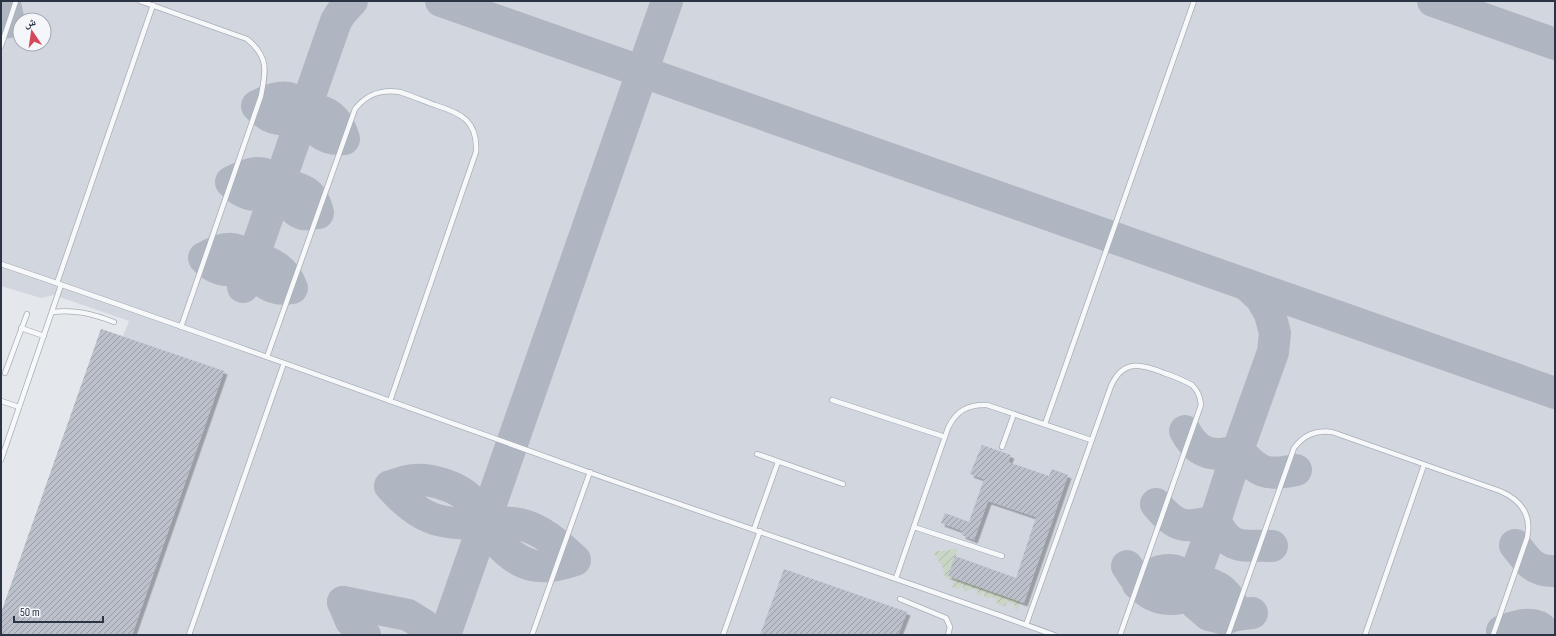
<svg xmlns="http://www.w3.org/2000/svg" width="1556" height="636" viewBox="0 0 1556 636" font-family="'Sofia Sans Condensed','Noto Naskh Arabic',sans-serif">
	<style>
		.built { fill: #d2d6de; fill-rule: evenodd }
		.garden { fill: url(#garden-furrows) }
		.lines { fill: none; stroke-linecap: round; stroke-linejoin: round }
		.taxiway { stroke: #b0b6c1; stroke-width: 32 }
		.building { fill: url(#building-hatch); filter: url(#shadow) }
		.lane-casing { stroke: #a9aeb7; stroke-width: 6 }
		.lane { stroke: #f7f8fa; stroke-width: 4.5 }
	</style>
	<defs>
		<pattern id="garden-furrows" width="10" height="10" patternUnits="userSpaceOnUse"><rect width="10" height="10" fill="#c9d6c5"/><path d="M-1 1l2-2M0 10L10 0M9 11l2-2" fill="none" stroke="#adb8ab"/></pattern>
		<pattern id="building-hatch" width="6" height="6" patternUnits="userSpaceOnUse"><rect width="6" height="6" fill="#bbc0ca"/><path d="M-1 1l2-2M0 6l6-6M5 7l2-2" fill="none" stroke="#989da6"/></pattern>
		<filter id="shadow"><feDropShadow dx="3.5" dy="3.5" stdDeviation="0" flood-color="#0004"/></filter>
	</defs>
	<rect width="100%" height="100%" fill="#e4e7ec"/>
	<path class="built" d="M1,1H1555V635H1V613L101,329L123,336L129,321L54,295L41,298L1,286ZM20,20H44V44H20Z"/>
	<path class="garden" d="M958,548L948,576L1021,602L1017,611L1014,604H1009L1010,601L1007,602L1005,606H1001L997,603L995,597L993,598L992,596L990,598H985L983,591L981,592L982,595L979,596L978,595L977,590L971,588L967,592L964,591L962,584L960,589L952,587L954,582L945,577L942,566L934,553L937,551H944Z"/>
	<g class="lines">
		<g class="taxiway">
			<path d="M441,1L1555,393"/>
			<path d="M1433,1L1555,44"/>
			<path d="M1,2L6,8L9,22L1,23"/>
			<path d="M344,139C293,143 318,74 257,106C267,117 280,123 294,117C298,116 301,112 305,111C327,107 339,120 344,139"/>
			<path d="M231,182C241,193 253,198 267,193C271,192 274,189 278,188C290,184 305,189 312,198C315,202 317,208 318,213C313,213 308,215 303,214C299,213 295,210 293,208C284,201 281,191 275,182C263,166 245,175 231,182"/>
			<path d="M243,287L336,21L341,13L352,1"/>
			<path d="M292,288C275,291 261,285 255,268C254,266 254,264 253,262C251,260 248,258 246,256C233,243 218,250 204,258C213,269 227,273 240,268C244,266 248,264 252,262C270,257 286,272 292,288"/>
			<path d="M1185,431C1198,455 1215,458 1238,450C1259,473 1265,476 1296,470"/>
			<path d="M1156,504C1177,529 1185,528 1215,521C1232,553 1243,544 1272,546"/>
			<path d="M1515,545C1527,560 1533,572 1555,571"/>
			<path d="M575,560C559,545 542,529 519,524C508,521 496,523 485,524C440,525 420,520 390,486C396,485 401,482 407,481C427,476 462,487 474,504C478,509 479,517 483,523C486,529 492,534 496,540C520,568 540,572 575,560"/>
			<path d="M1127,566C1139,585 1148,599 1172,599C1181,599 1186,596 1190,589L1195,603L1209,615L1225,619L1235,615L1252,613"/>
			<path d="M1138,584C1156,569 1175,563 1192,582C1207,581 1222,586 1230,600C1233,604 1234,610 1235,615"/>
			<path d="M1190,589L1215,521L1238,450L1273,352L1275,333L1270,314L1261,298L1247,285"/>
			<path d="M343,602L408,615L424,625L434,635"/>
			<path d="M343,602L351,621L365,635"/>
			<path d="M1502,631C1516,626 1537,618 1547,635"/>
			<path d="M445,635L667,1"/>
		</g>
	</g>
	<g class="building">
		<path d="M101,329L224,371L132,635H1V613Z"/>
		<path d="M982,445L1011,455L1008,462L1049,476L1052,469L1068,475L1024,603L948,576L955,556L1016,578L1036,517L988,501L974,540L962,535L963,531L941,523L945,513L969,522L984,479L970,474Z"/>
		<path d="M784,569L907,612L898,635H760Z"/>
	</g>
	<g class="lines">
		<defs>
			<g id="lane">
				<path d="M140,1L247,39C269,57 266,71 261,96L181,327"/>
				<path d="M1,46L16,1"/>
				<path d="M1,264C198,331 393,402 588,472C743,527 900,579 1054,635"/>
				<path d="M57,283L153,5"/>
				<path d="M52,312C75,309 93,314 114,322"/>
				<path d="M21,328L44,336"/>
				<path d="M267,357L355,109C367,94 381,89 400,92C412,96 424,101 435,105C461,113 478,121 476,152L390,401"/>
				<path d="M5,373L27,314"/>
				<path d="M832,400L945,437"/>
				<path d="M1,401L19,407"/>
				<path d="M1045,424L1194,1"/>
				<path d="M1002,447L1014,414"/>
				<path d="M757,454L843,484"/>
				<path d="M1,460L61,285"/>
				<path d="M914,527L1002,556"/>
				<path d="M754,529L778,462"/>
				<path d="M896,578L948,428C956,411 968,404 987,405L1091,440"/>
				<path d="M900,599L946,618L950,627L948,635"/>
				<path d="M1026,625L1111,386C1123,359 1141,364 1164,373C1173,376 1183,380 1192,385C1198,391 1200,396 1201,405L1120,635"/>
				<path d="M189,635L284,363"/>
				<path d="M532,635L590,472"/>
				<path d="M723,635L760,531"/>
				<path d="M1228,635L1294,448C1304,435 1315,430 1332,432L1500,491C1521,500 1532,515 1527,538L1493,635"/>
				<path d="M1365,635L1424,465"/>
			</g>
		</defs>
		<use href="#lane" class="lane-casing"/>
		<use href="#lane" class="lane"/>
	</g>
	<rect width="1556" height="636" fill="none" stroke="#2b3445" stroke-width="4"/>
	<g transform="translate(32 32) rotate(347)"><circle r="19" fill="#f4f6f9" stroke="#a4a8b1"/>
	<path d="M0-3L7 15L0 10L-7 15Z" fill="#d1495b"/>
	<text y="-6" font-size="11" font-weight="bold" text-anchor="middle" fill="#2b3445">ش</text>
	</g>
	<path d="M14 616v6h89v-6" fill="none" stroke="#2b3445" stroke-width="2"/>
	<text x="20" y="616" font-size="12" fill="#2b3445" stroke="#f4f6f9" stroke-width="3" paint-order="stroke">50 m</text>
</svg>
